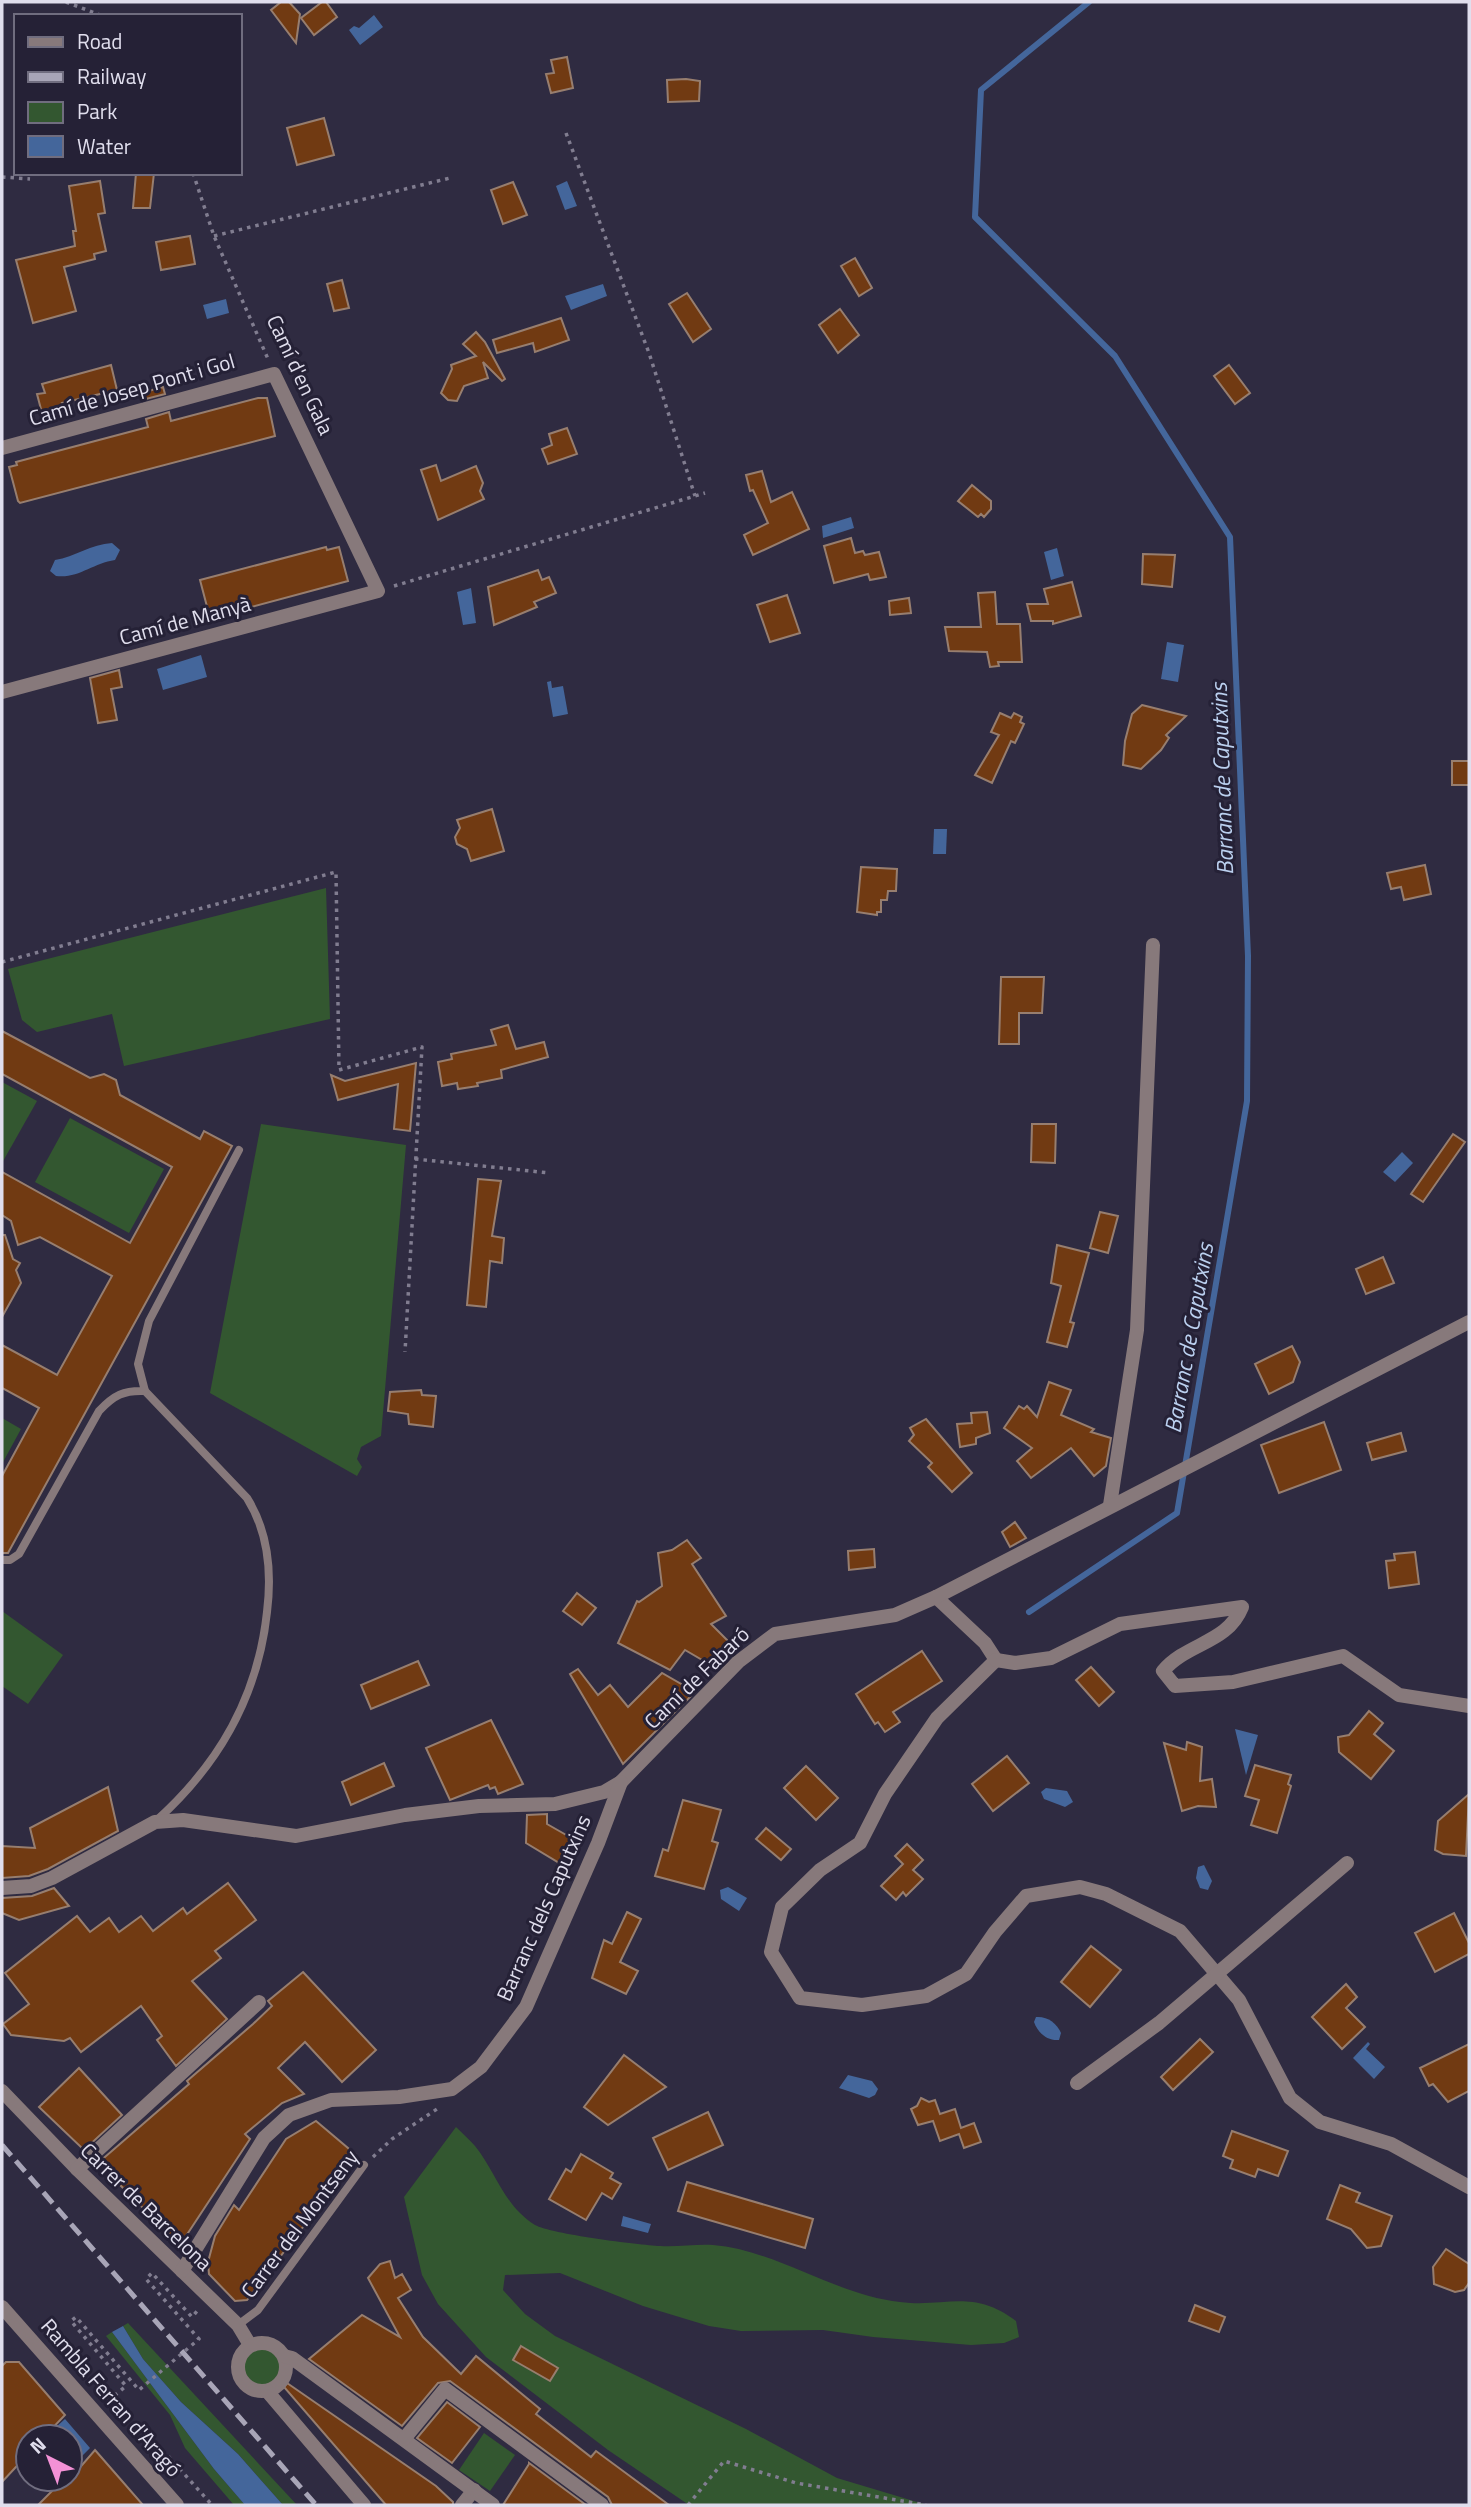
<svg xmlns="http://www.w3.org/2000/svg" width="1471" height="2507" viewBox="0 0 1471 2507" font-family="'Titillium Web',sans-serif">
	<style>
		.green { fill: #335730 }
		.water { fill: #44669b }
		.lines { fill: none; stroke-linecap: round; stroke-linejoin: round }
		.stream { stroke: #44669b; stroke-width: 6 }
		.building { fill: #713a12; stroke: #977e6f; stroke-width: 2 }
		.path { stroke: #817d90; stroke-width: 3.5; stroke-dasharray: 3.5 5; stroke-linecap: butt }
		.service { stroke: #87797b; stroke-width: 8 }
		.minor { stroke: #87797b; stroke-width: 14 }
		.rail { stroke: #a8a5b7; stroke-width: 5; stroke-dasharray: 14 7; stroke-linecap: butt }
		.labels { text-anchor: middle; stroke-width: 6; stroke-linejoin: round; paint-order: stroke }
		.street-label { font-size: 21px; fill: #e0deed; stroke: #252136 }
		.water-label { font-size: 23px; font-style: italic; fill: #bbd0ef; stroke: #252136 }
	</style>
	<rect width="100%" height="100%" fill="#2f2b41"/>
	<g class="green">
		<path d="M326,888L330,1019L124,1066L112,1014L37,1032L22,1020L8,969Z"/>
		<path d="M2,1082L37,1101L2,1163Z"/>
		<path d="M70,1118L164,1169L129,1233L35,1182Z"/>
		<path d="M261,1124L406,1145L381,1436L361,1447L357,1459L362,1467L357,1476L210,1393Z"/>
		<path d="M2,1418L21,1429L2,1464Z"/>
		<path d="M2,1611L63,1655L28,1704L2,1686Z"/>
		<path d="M456,2127C462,2133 469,2139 475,2146C496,2172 504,2206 535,2225C551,2234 639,2245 660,2246C678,2247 696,2244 713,2245C776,2250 835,2295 900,2302C946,2308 972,2288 1016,2321L1019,2337L1004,2343L971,2345L873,2337L823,2330L741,2331L709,2326L643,2306L560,2273L505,2275L503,2290L525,2314L555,2336L746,2429L837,2478L927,2505H689L608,2450L486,2357L438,2304L422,2275L404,2197Z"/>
		<path d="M128,2323L297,2505H283L238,2454L181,2402L143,2359L123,2326Z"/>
		<path d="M112,2332L214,2469L245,2505H234L185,2448L170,2415L106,2336Z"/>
		<circle cx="262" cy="2367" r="19"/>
		<path d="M484,2433L515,2455L490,2491L459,2470Z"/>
	</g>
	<g class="water">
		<path d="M374,15L383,27L360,45L349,30L354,26L359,28Z"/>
		<path d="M567,181L577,206L565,210L556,186Z"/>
		<path d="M603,284L607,296L571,310L565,296Z"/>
		<path d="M226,299L229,313L207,319L203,305Z"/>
		<path d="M851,517L854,528L823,538L822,526Z"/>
		<path d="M112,543L120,550L115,560C93,563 78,579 56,576L50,571L55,560C75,557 91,544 112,543Z"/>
		<path d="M1057,548L1064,576L1051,580L1044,552Z"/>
		<path d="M471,588L476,623L463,625L457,592Z"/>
		<path d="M1167,642L1184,645L1178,682L1161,679Z"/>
		<path d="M201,655L207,677L163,690L157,669Z"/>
		<path d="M551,681L552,688L563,686L568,714L553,717L547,682Z"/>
		<path d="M934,829H947L946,854H933Z"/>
		<path d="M1402,1152L1413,1163L1395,1182L1383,1172Z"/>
		<path d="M1235,1729L1258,1735L1246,1775Z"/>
		<path d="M1046,1788L1067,1791L1073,1802L1065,1807L1044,1799L1041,1792Z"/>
		<path d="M1204,1865L1212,1881L1208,1890L1200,1888L1196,1878L1198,1867Z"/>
		<path d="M728,1887L747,1898L739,1911L721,1899L720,1890Z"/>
		<path d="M1036,2017C1047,2016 1057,2023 1061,2033L1059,2040C1047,2041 1038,2033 1034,2022Z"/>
		<path d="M1368,2042L1370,2044L1366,2049L1385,2067L1374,2079L1353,2058Z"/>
		<path d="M848,2075L872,2081L878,2089L875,2095L869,2098L839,2088Z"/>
		<path d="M623,2216L651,2224L648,2233L621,2226Z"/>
		<path d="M123,2326L143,2359L181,2402L238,2454L283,2505H245L214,2469L112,2332Z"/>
		<path d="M65,2419L90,2448L80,2458L70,2445V2437H63L55,2428Z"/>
	</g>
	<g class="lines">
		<path class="stream" d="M1029,1612L1177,1513L1247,1101L1248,956L1230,537L1115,356L975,217L981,90L1089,2"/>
	</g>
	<g class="building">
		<path d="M281,2H289L300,14L296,43L271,10Z"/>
		<path d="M322,2H326L337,17L314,35L301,18Z"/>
		<path d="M567,57L573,88L551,93L546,74L554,73L551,60Z"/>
		<path d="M686,79L700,81L699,101L668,102L667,80Z"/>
		<path d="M324,118L334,155L297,165L287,128Z"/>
		<path d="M136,173H154L150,208H133Z"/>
		<path d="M100,181L105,213L98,214L106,251L94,254L95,259L64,267L76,311L33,323L16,260L75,246L73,231H76L69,186Z"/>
		<path d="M513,182L527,215L503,224L491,190Z"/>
		<path d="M190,236L195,264L161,270L156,242Z"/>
		<path d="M855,258L872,288L859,296L841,266Z"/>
		<path d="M342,280L349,308L334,311L327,284Z"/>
		<path d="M687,293L711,329L693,342L669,304Z"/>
		<path d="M840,309L859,335L838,353L819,325Z"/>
		<path d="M561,318L569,340L535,352L533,343L497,353L493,340Z"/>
		<path d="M476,332L485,342L505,379L502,381L483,362L488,378L464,386L457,401L448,400L441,393L452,369L451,365L476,356L463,344Z"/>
		<path d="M111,365L117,390L62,403L64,407L42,413L37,394L45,393L42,384Z"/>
		<path d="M1229,365L1250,393L1235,404L1214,376Z"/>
		<path d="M163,387L165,394L142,400L141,393Z"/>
		<path d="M258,398H267L275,436L20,503L18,501L9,467L17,465L16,462L148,427L146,419L169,412L171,421Z"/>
		<path d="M567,428L577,454L548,464L542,449L552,445L549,434Z"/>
		<path d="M436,465L441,481L476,466L483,483L480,491L484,499L438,520L421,470Z"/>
		<path d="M762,471L771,502L792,492L809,529L753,555L744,535L768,523L753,490L750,491L746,475Z"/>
		<path d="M972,485L991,501V509L984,517L981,514L978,517L958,501Z"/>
		<path d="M851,538L855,553L863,551L865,555L879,552L886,577L870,580L868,574L834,583L824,546Z"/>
		<path d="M326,547L327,550L339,547L348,581L210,618L200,580Z"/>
		<path d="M1143,554L1175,555L1172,587L1142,584Z"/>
		<path d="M538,570L542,580L549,577L556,593L534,602L537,607L494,625L488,587Z"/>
		<path d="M1072,582L1081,616L1053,624V621H1031L1027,604H1048L1044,589Z"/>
		<path d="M995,592L997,624H1020L1022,662H998L999,666L990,667L987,652L949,651L945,627H981L978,593Z"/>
		<path d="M787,595L800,633L770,642L757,605Z"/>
		<path d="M909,598L911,613L890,615L889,601Z"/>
		<path d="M119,670L122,687L111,689L117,720L98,723L90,678Z"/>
		<path d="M1142,705L1186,716L1166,735L1169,738L1161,750L1141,769L1123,765L1125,741L1132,714Z"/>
		<path d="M1000,713L1011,718L1014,713L1022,717L1020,722L1024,724L1015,743L1011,741L992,783L975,775L999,735L991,732Z"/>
		<rect x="1452" y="761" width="17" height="24"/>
		<path d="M492,809L504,851L471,861L467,849L457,844L455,837L460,828L457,820Z"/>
		<path d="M1425,865L1431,894L1404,900L1401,887L1391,889L1387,873Z"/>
		<path d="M861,867L897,869L896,891H888L887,900H881V912H877V915L857,912Z"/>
		<path d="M1001,977H1044L1042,1013H1019V1044H999Z"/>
		<path d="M508,1025L516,1049L544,1042L548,1057L501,1070L502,1078L477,1083L478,1086L458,1089L457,1083L442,1086L438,1062L452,1059L451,1054L496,1045L491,1030Z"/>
		<path d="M2,1031L90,1078L104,1074L116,1080L120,1095L200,1139L204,1131L232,1146L8,1553H2V1476L39,1408L2,1388V1345L57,1375L112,1276L40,1237L18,1245L11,1221L2,1215V1172L130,1243L172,1167L2,1074Z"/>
		<path d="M416,1063L410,1131L394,1129L398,1084L338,1100L331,1075L345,1081Z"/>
		<path d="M1032,1124H1056L1055,1163L1031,1162Z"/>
		<path d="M1453,1134L1465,1142L1423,1202L1411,1194Z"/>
		<path d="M478,1179L501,1181L492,1236L504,1238L502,1263L490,1261L486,1307L467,1305Z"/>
		<path d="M1100,1212L1118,1216L1108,1253L1090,1248Z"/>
		<path d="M2,1235H5L13,1259L20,1263L16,1270L21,1283L2,1317Z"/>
		<path d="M1057,1245L1089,1253L1070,1322L1074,1323L1067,1347L1047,1342L1061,1286L1051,1283Z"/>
		<path d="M1383,1257L1394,1283L1366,1294L1356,1269Z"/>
		<path d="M1292,1346L1300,1362L1293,1382L1269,1394L1255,1364Z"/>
		<path d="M1049,1382L1071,1390L1061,1415L1094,1429L1091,1432L1111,1438L1106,1466L1094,1476L1071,1448L1031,1478L1017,1461L1032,1448L1004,1428L1019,1406L1024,1409L1027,1406L1037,1417Z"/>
		<path d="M421,1390L422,1395L436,1396L433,1427L409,1424L408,1414L388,1411L390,1392Z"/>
		<path d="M987,1412L990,1433L976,1438V1444L960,1447L957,1424L972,1423L971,1413Z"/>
		<path d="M926,1419L972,1473L952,1492L928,1467L932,1463L909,1441L914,1435L910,1428Z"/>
		<path d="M1324,1422L1341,1470L1279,1493L1261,1445Z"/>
		<path d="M1401,1433L1406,1451L1372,1460L1367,1443Z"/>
		<path d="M1015,1522L1026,1538L1010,1547L1002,1532Z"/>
		<path d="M687,1540L701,1558L692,1564L726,1616L711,1624L736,1649L716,1668L685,1650L670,1670L618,1643L637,1601L639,1602L662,1586L658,1553L672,1550Z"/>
		<path d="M874,1549L875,1567L849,1570L848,1551Z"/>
		<path d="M1415,1552L1419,1584L1389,1588L1386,1561L1395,1560L1394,1554Z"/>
		<path d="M577,1593L596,1608L582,1625L563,1611Z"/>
		<path d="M922,1651L942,1681L893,1712L900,1722L885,1732L878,1722L875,1724L856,1694Z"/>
		<path d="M418,1661L429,1685L371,1709L361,1685Z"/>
		<path d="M1091,1667L1114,1692L1099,1706L1076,1680Z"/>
		<path d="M578,1669L598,1695L610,1685L628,1707L662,1673L695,1692L623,1764L570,1674Z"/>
		<path d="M1369,1711L1383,1723L1374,1734L1394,1751L1371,1779L1339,1752L1338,1737L1349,1735Z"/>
		<path d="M491,1720L523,1784L498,1794L495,1787L490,1789L488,1785L450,1800L426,1748Z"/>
		<path d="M1187,1742L1202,1747L1200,1781L1212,1779L1216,1807L1198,1806L1182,1811L1164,1743L1186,1750Z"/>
		<path d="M1007,1756L1029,1783L993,1811L972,1784Z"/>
		<path d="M384,1763L394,1786L351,1805L342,1782Z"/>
		<path d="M1255,1765L1291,1775L1288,1784L1291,1786L1277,1833L1251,1825L1259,1800L1245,1796Z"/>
		<path d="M806,1766L838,1798L816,1820L784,1788Z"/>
		<path d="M108,1787L118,1831L48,1869L29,1876L2,1878V1846L35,1848L30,1828Z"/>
		<path d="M1469,1794L1466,1856L1443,1854L1435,1850L1438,1821Z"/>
		<path d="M683,1800L721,1810L712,1841L718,1843L704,1889L655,1876L663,1849L668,1851Z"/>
		<path d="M547,1814V1824L575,1840L561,1864L526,1843L527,1815Z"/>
		<path d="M766,1828L791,1849L781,1860L756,1839Z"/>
		<path d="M907,1844L923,1860L913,1870L923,1879L906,1896L903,1892L896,1900L881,1886L903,1864L895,1856Z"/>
		<path d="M228,1883L256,1920L215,1951L221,1958L192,1981L227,2019L176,2066L157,2040L162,2036L141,2006L81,2052L70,2038L64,2041L11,2035L3,2024L29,2004L5,1973L77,1916L90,1932L109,1918L119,1932L141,1916L153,1931L183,1908L187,1914Z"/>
		<path d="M54,1888L69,1906L19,1920L2,1913V1898L32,1896Z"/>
		<path d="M627,1912L641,1919L620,1962L638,1971L626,1994L592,1978L604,1940L612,1944Z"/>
		<path d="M1454,1913L1469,1943V1954L1435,1972L1415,1933Z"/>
		<path d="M1091,1946L1121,1970L1090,2007L1061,1982Z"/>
		<path d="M303,1972L376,2050L342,2082L305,2042L278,2068L304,2094L282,2103L245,2134L250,2139L184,2239H174L98,2163L189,2084L187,2081L253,2024L272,2006L268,2001Z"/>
		<path d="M1346,1984L1357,1997L1346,2008L1365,2027L1342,2049L1312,2017Z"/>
		<path d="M1200,2039L1213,2052L1173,2090L1161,2077Z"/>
		<path d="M1469,2044V2091L1448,2102L1433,2084L1429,2086L1420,2068Z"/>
		<path d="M624,2055L666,2087L608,2125L584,2107Z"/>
		<path d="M79,2068L122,2115L84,2150L39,2107Z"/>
		<path d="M921,2098L929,2102L935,2100L940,2114L955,2109L961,2128L974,2123L981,2142L964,2148L959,2134L940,2141L933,2121L918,2125L911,2109L917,2106Z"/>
		<path d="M708,2112L723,2145L668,2170L653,2138Z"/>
		<path d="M316,2121L355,2154L350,2161L352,2163L247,2300L235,2301L209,2274L208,2262L215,2236L234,2205L239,2210L286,2139Z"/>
		<path d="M1232,2131L1288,2151L1278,2176L1258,2169L1255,2177L1230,2168L1233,2160L1223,2156Z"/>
		<path d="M581,2154L613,2173L610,2178L621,2184L612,2199L602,2193L586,2220L549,2199L566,2169L571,2172Z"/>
		<path d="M687,2182L813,2219L805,2248L678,2211Z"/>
		<path d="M1340,2185L1360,2193L1356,2202L1392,2216L1381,2246L1367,2248L1351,2229L1327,2219Z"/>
		<path d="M1446,2249L1469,2264V2283L1464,2290L1455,2292L1434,2284L1433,2267Z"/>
		<path d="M390,2261L395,2278L402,2274L411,2290L398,2298L423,2337L461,2374L476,2356L540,2409L536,2414L591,2457L596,2451L669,2505H612L608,2497L450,2381L438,2383L402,2426L309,2359L362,2315L400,2337L368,2278L380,2264Z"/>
		<path d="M1195,2305L1225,2317L1219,2332L1189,2321Z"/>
		<path d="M521,2346L558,2368L550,2381L513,2360Z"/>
		<path d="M6,2362H19L65,2415L44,2437H28V2454L2,2482V2366Z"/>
		<path d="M287,2383L436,2486L453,2502V2505H386L284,2387Z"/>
		<path d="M447,2402L480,2427L452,2463L417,2438Z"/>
		<path d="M95,2450L143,2505H38L64,2479H70Z"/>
		<path d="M529,2464V2463L586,2505H503Z"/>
	</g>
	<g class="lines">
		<g class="path">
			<path d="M66,2L103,16"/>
			<path d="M566,133L649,353L695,496"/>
			<path d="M193,173L214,236L268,359"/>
			<path d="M2,177L30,179"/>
			<path d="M214,236L450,178"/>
			<path d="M394,586L705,493"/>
			<path d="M2,962L336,872L339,1070L422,1047L405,1352"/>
			<path d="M415,1159L550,1173"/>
			<path d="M373,2157L392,2139L437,2109"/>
			<path d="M108,2401L126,2386L71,2321L76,2317L139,2390L199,2339L146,2279L152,2273L192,2317L198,2310"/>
			<path d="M162,2464L169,2457L212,2505"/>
			<path d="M688,2505L724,2461L796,2483L926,2505"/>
		</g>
		<g class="service">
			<path d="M145,1391L247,1498C269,1533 272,1572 267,1612C258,1696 220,1763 157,1820"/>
			<path d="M2,1560H10L19,1554L99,1411C114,1395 124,1390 145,1391L138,1364L149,1321L239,1150"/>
			<path d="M238,2325L258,2310L364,2165"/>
		</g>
		<g class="minor">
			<path d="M2,448L274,374L378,591L2,692"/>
			<path d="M1110,1505L1137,1330L1153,945"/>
			<path d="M936,1597L985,1643L996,1660L937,1718L885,1794L860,1843L820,1870L782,1907L771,1952L800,1998L862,2005L926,1996L966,1974L995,1932L1026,1896L1080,1887L1106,1894L1180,1931L1239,2000L1290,2098L1320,2122L1391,2144L1469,2187"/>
			<path d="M996,1660L1015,1663L1051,1658L1120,1624L1242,1607C1227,1644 1188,1642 1163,1671L1175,1686L1233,1682L1343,1656L1399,1695L1469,1706"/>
			<path d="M2,1888L31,1886L52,1878L155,1822L183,1820L296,1836L405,1815L479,1806L555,1804L604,1792L621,1782L738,1662L775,1634L895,1615L936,1597L1469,1322"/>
			<path d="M1077,2083L1159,2023L1347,1863"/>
			<path d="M2,2091L77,2169L238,2325L250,2345"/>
			<path d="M77,2169L259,2002"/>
			<path d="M182,2271L264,2138L289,2115L331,2100L399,2097L452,2089L481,2067L526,2007L598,1843L621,1782"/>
			<path d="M2,2307L177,2505"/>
			<circle cx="262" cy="2367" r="24"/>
			<path d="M284,2356L292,2358L493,2505"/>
			<path d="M267,2391L364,2505"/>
			<path d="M404,2439L445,2389L602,2505"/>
			<path d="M462,2505L474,2490"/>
		</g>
		<path class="rail" d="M2,2145L316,2505"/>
	</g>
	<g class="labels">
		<g class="street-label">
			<text transform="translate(300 375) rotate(65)" y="7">Camí d'en Gala</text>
			<text transform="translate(132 390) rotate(-16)" y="7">Camí de Josep Pont i Gol</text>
			<text transform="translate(185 621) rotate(-15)" y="7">Camí de Manyà</text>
			<text transform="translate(697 1678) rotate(-44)" y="7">Camí de Fabaró</text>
			<text transform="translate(544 1908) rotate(-66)" y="7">Barranc dels Caputxins</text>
			<text transform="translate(146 2207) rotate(44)" y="7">Carrer de Barcelona</text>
			<text transform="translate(300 2224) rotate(-53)" y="7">Carrer del Montseny</text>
			<text transform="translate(111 2398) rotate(49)" y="7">Rambla Ferran d'Aragó</text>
		</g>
		<g class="water-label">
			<text transform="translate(1222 779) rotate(-92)" y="8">Barranc de Caputxins</text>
			<text transform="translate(1189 1338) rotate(-80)" y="8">Barranc de Caputxins</text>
		</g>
	</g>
	<rect width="1471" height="2507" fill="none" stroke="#e0deed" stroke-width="7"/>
	<rect x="14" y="14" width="228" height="161" fill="#252136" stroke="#706d7f" stroke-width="2"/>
	<rect x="28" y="37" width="35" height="10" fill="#87797b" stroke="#706d7f" stroke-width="2"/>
	<text x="77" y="49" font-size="21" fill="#e0deed">Road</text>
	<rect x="28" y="72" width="35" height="10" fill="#a8a5b7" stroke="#706d7f" stroke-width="2"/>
	<text x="77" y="84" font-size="21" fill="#e0deed">Railway</text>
	<rect x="28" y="102" width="35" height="21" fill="#335730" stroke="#706d7f" stroke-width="2"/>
	<text x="77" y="119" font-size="21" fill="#e0deed">Park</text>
	<rect x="28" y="136" width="35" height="21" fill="#44669b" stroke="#706d7f" stroke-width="2"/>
	<text x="77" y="154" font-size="21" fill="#e0deed">Water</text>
	<g transform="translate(49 2458) rotate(318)"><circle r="33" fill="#252136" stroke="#706d7f" stroke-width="2"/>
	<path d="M0-5L12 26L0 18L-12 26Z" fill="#f391d6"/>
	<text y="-10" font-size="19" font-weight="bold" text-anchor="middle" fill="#e0deed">N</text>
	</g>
</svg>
